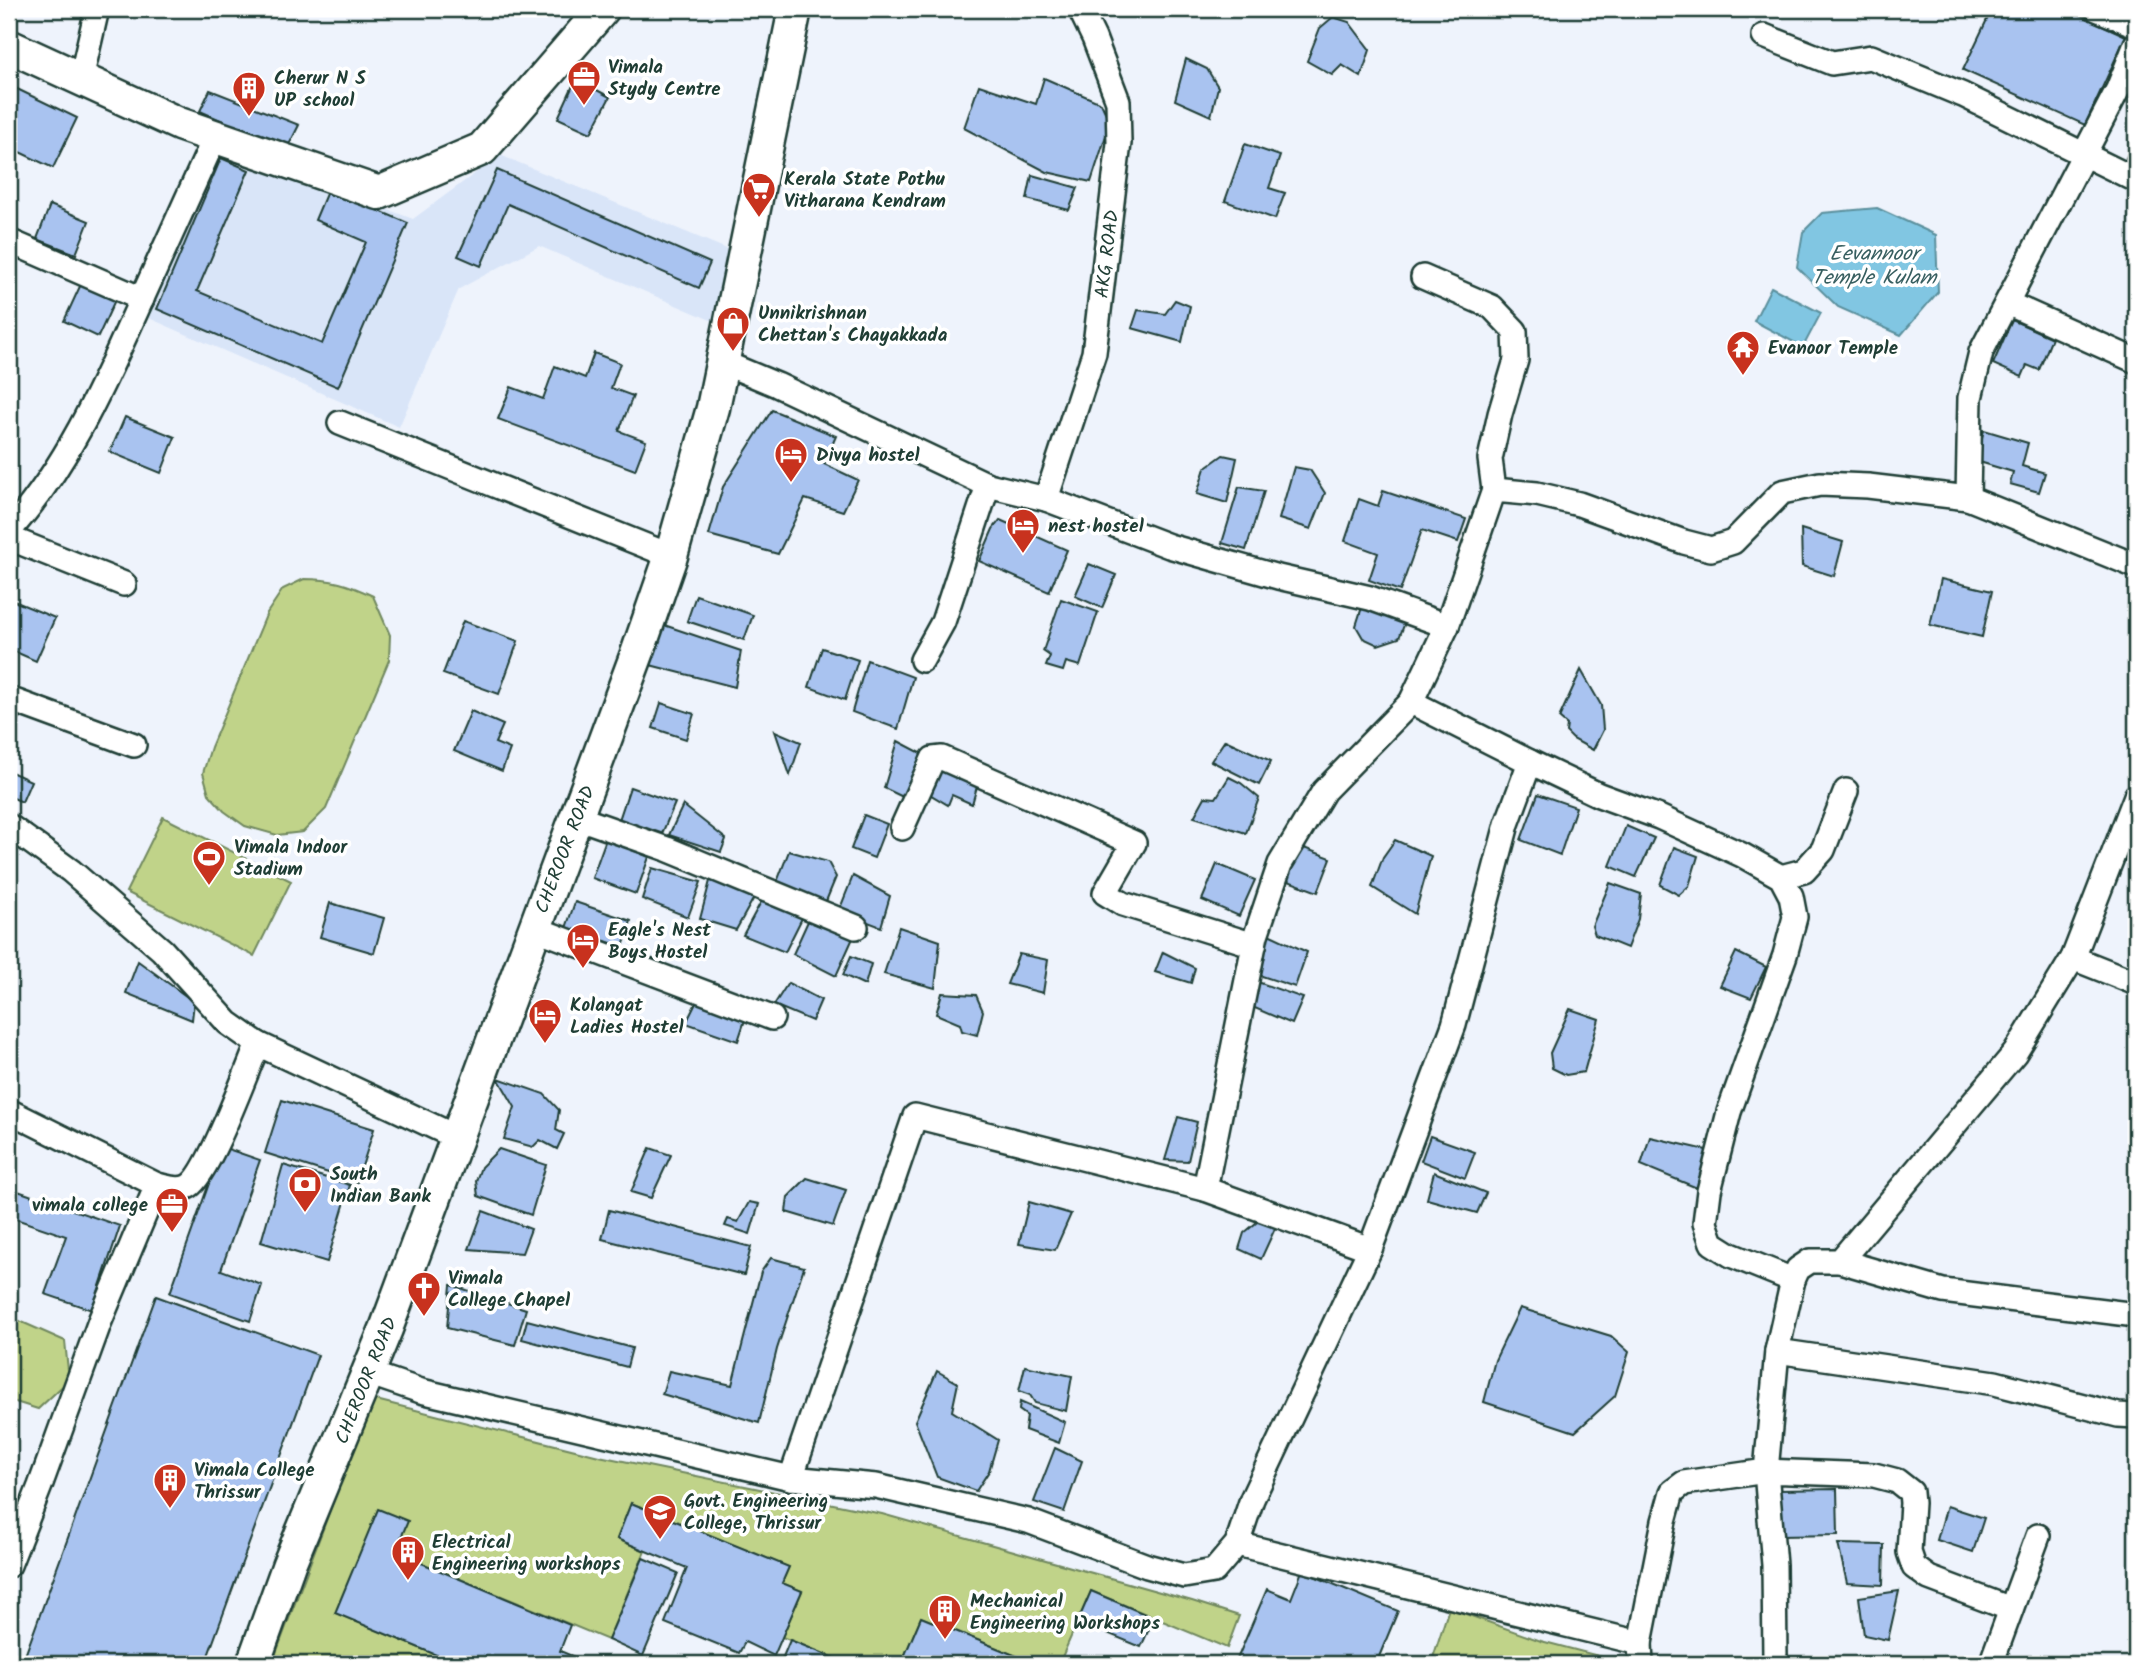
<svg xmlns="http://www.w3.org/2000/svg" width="2145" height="1673" viewBox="0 0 2145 1673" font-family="Kalam,sans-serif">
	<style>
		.built { fill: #d9e5f8 }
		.green { fill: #c0d389; stroke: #70885e; stroke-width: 2 }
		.water { fill: #81c6e2; stroke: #5a8f9c; stroke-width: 2 }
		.building { fill: #a9c3f0; stroke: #1f3d34; stroke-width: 2 }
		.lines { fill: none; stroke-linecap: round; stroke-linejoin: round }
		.minor-casing { stroke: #1f3d34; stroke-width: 28 }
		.secondary-casing { stroke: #1f3d34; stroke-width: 37 }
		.minor { stroke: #fff; stroke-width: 23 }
		.secondary { stroke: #fff; stroke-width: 32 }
		.labels { text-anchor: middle; stroke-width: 7; stroke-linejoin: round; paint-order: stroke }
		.poi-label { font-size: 19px; font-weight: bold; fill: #1f3d34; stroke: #fff; text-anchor: start }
		.street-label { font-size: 19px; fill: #1f3d34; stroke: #fff }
		.water-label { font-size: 21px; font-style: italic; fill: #385f60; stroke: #fff }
	</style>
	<rect width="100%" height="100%" fill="#eef3fc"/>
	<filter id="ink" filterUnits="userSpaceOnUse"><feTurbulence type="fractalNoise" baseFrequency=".0143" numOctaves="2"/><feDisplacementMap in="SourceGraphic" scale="14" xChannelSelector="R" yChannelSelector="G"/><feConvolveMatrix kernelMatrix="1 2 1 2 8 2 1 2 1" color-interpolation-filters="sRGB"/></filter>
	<g filter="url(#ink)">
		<path class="built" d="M218,142L301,177L413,219L500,155L734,252L713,321L539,246L459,289L399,427L142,315Z"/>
		<g class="green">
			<path d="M304,579C332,579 348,584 373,596L390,635L389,660L326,809L303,832L277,835L245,826L224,811L209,794L203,773L211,747L267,613L283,589Z"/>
			<path d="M163,817L291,881L254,956L126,892Z"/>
			<path d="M15,1319L65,1341L69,1380L38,1409L9,1400V1323Z"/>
			<path d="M372,1399L599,1456L882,1514L1192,1601L1239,1616L1227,1648L1091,1591L1059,1664H1036L921,1617L901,1664H849L782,1637L802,1591L782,1583L788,1567L631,1503L617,1539L645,1551L608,1640L395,1552L335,1613L458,1664H272Z"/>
			<path d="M1449,1608L1541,1641L1614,1660L1615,1664H1431Z"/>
		</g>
		<g class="water">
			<path d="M1877,208L1936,235L1938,292L1901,335L1838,307L1797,267L1803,232L1822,213Z"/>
			<path d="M1771,287L1821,313L1803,347L1754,321Z"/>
		</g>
		<g class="building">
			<path d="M1992,9H2067L2126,36L2085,125L1963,70Z"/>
			<path d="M1333,17L1349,22L1370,50L1361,77L1342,65L1332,75L1307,61L1320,28Z"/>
			<path d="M1186,59L1207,69L1218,87L1211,116L1175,100Z"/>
			<path d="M1044,78L1101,103L1110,123L1091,182L1047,172L964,128L979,85L1036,104Z"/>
			<path d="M576,79L610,97L591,133L558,118Z"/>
			<path d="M13,87L77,118L53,168L9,147V95Z"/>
			<path d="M210,90L299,125L287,149L200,111Z"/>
			<path d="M2136,134V163L2126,158Z"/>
			<path d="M1245,144L1280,156L1269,188L1285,193L1275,219L1225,201Z"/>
			<path d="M221,158L249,170L197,291L322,344L366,242L315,220L328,189L408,223L338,387L157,309Z"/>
			<path d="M497,170L710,263L699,288L508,204L481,266L458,256Z"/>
			<path d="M1032,175L1078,188L1069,210L1027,199Z"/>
			<path d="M50,205L89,221L76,254L37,239Z"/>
			<path d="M81,284L115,300L98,337L64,321Z"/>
			<path d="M1175,300L1190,306L1182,342L1132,328L1138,310L1165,314Z"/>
			<path d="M2012,320L2052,338L2039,370L2027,365L2022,377L1993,364Z"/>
			<path d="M594,353L620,363L611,388L633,396L619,431L646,441L635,470L498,419L511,387L543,399L555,366L585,378Z"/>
			<path d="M772,410L836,436L824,464L858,480L843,511L805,499L778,554L709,535L723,487Z"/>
			<path d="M125,417L175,437L161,473L110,452Z"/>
			<path d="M1984,430L2028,443L2022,466L2045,473L2039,492L2010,484L2013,472L1976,461Z"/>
			<path d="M1223,455L1237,458L1227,503L1197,494L1205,468Z"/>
			<path d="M1294,467L1310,470L1325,493L1311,529L1279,519Z"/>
			<path d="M1239,487L1264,491L1246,550L1222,543Z"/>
			<path d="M1383,491L1466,519L1458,542L1422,530L1400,591L1369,580L1378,553L1345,541L1359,499L1378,506Z"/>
			<path d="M1000,520L1067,550L1049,592L979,561L993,529Z"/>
			<path d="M1801,529L1843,542L1834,576L1802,566Z"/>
			<path d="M1089,564L1116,575L1102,608L1075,596Z"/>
			<path d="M1941,579L1992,591L1982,637L1930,625Z"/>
			<path d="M696,595L753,615L744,640L687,621Z"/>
			<path d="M9,599L55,618L36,661L9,649Z"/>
			<path d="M1061,599L1098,612L1080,666L1066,662L1063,671L1046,666L1050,656L1043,651Z"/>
			<path d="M1363,604L1406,620L1399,638L1378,645L1363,638L1356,626Z"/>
			<path d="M463,621L518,641L499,694L443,674Z"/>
			<path d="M664,625L741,651L735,687L650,665Z"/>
			<path d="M822,648L858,660L845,700L809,687Z"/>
			<path d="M867,660L913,677L898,729L852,712Z"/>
			<path d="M1581,670L1601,705L1603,730L1593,750L1573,739L1566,732L1567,725L1559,718Z"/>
			<path d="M661,703L694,714L686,739L653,728Z"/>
			<path d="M471,711L503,725L495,743L510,749L502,771L454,751Z"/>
			<path d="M9,712L19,717L9,740Z"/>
			<path d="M775,731L801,742L790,775Z"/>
			<path d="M1225,740L1271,761L1259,785L1211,761Z"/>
			<path d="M898,741L921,753L905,798L884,788Z"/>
			<path d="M940,767L978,783L972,804L952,795L948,805L928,793Z"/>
			<path d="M9,771L31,781L22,802L9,796Z"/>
			<path d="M1229,777L1241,783L1259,798L1246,833L1194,817L1205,797L1216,798Z"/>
			<path d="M630,787L675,803L661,836L619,820Z"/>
			<path d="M1538,794L1576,807L1560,855L1521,840Z"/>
			<path d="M683,805L726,839L721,852L669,835Z"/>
			<path d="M864,815L887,824L874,858L851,849Z"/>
			<path d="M1626,826L1654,838L1636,877L1610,866Z"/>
			<path d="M606,839L649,857L636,894L592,878Z"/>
			<path d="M1395,840L1431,856L1415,914L1372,887L1383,857Z"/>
			<path d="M1293,844L1331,858L1318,892L1280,878Z"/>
			<path d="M1674,847L1698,856L1689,886L1679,895L1660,885Z"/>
			<path d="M789,851L828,862L836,877L824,906L777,882Z"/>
			<path d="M1217,864L1255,880L1239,916L1202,900Z"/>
			<path d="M652,868L701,882L688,917L642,899Z"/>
			<path d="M853,876L890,896L881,927L839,911Z"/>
			<path d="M711,877L756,894L736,930L700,919Z"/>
			<path d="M1610,883L1641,894L1638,919L1627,948L1595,935L1592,926Z"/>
			<path d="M762,900L803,916L785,952L743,935Z"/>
			<path d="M575,902L631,921L623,947L566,928Z"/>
			<path d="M330,903L384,918L374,953L320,937Z"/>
			<path d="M808,921L853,938L836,976L793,954Z"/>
			<path d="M899,927L940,941L935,988L884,974Z"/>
			<path d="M1260,930L1307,952L1295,987L1250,972Z"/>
			<path d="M1163,952L1195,968L1191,983L1155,972Z"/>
			<path d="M1736,952L1766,967L1751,998L1720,986Z"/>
			<path d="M1019,954L1048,960L1043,993L1007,984Z"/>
			<path d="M851,956L871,964L865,985L843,975Z"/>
			<path d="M138,961L194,1002L192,1020L126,993Z"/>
			<path d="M1255,981L1303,998L1292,1024L1250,1006Z"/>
			<path d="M788,983L821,1000L812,1021L774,1005Z"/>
			<path d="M942,993L976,995L983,1011L977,1035L962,1031L960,1024L936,1014Z"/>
			<path d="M697,1001L746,1017L738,1041L686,1023Z"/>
			<path d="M1570,1009L1599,1019L1584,1072L1566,1075L1552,1068L1550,1053Z"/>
			<path d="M498,1078L544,1094L559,1110L556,1130L564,1134L557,1149L540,1140L533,1147L504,1139L515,1107Z"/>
			<path d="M282,1100L374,1129L357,1182L265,1153Z"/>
			<path d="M1178,1117L1197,1122L1188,1161L1165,1160Z"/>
			<path d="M1430,1136L1475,1152L1465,1178L1421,1161Z"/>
			<path d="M1650,1137L1715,1152L1707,1192L1641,1165Z"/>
			<path d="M222,1147L260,1160L221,1270L262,1285L250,1321L170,1293Z"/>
			<path d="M650,1148L671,1155L651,1198L631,1192Z"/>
			<path d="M499,1149L546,1165L531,1215L478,1196L476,1181L481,1167Z"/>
			<path d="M283,1165L350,1185L327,1262L261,1242Z"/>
			<path d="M1434,1172L1486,1193L1477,1213L1427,1199Z"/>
			<path d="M807,1178L846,1190L833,1226L786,1212L788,1197Z"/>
			<path d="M9,1188L120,1226L92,1310L45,1294L66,1236L13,1218L9,1231Z"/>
			<path d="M749,1202L759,1204L750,1234L725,1226L728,1219L738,1222Z"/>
			<path d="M1029,1202L1071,1214L1055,1250L1019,1244Z"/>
			<path d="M609,1210L751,1247L744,1275L602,1239Z"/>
			<path d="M483,1211L531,1229L522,1253L469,1249Z"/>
			<path d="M1262,1218L1277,1224L1261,1259L1239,1249L1244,1233Z"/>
			<path d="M771,1258L804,1267L777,1349L759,1423L662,1394L669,1371L732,1385L761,1272Z"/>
			<path d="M451,1285L526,1309L515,1345L447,1328Z"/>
			<path d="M156,1296L318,1355L205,1664H22Z"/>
			<path d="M1520,1308L1611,1336L1629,1352L1615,1396L1575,1432L1484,1402L1495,1360Z"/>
			<path d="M527,1320L632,1348L627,1367L522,1339Z"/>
			<path d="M1025,1366L1072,1376L1066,1411L1035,1403L1030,1395L1019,1391Z"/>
			<path d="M937,1371L958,1383L952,1411L998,1440L989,1471L976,1491L937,1477L915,1421Z"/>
			<path d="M1020,1402L1065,1422L1059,1443L1025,1430L1027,1416L1019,1410Z"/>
			<path d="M1055,1448L1082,1461L1064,1512L1034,1502Z"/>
			<path d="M1837,1489L1838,1535L1780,1536L1779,1490Z"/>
			<path d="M631,1503L789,1567L782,1583L802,1591L774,1656L745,1642L739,1653L665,1623L687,1568L617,1539Z"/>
			<path d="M1947,1506L1984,1518L1973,1552L1937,1540Z"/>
			<path d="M378,1509L408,1521L395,1552L570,1625L560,1651L591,1664H458L335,1613Z"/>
			<path d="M9,1510L18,1513L9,1537Z"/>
			<path d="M1838,1544L1884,1545L1883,1585L1847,1583Z"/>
			<path d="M643,1558L678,1573L643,1656L608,1640Z"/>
			<path d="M1302,1571L1398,1611L1376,1664H1340L1326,1658L1323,1664H1235L1267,1589L1291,1599Z"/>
			<path d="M1091,1591L1154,1618L1141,1647L1078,1621Z"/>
			<path d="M1899,1591L1888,1640L1864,1635L1859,1597Z"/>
			<path d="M921,1617L1036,1664H901Z"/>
			<path d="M790,1640L849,1664H780Z"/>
		</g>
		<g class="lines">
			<defs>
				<g id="minor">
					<path d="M2097,9L2136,25"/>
					<path d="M1764,36L1832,63L1871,57L1963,95L2136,180"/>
					<path d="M81,79L97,9"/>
					<path d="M9,241L142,299"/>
					<path d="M1423,277L1492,307L1515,331L1516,360L1500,414L1490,459L1494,490"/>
					<path d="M2007,303L2136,361"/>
					<path d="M722,362L777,385L988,485L1046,499L1169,546L1278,577L1370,598L1447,626L1494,490L1537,494L1579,504L1684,542L1711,549L1733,542L1782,492L1820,484L1868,486L1968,498L1970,398L1981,352L2118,89L2136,44"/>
					<path d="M340,423L671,556"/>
					<path d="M1968,498L2136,566"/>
					<path d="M1046,499L1094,353L1119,143L1118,101L1094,38L1080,9"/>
					<path d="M9,531C65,469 100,392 134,316C161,256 188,197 215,137"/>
					<path d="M9,538L124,584"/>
					<path d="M922,660L943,622L988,485"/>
					<path d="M9,699L134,745"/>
					<path d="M1530,762L1599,795L1659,817L1742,855L1781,877L1791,896L1795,917L1785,955L1729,1112L1709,1191L1705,1223L1712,1243L1731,1255L1793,1280"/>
					<path d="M576,817L667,849L856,927"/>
					<path d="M9,826L71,871L162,950L228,1023L258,1044"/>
					<path d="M902,828L933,759L942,758L1134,843L1105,893L1123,904L1254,945"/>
					<path d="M1781,877L1804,871L1823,850L1846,791"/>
					<path d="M534,928L772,1018"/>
					<path d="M2073,958L2136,983"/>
					<path d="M9,1111L157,1185C167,1187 179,1192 189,1186C209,1174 247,1070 258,1044L456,1137"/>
					<path d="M1205,1189L1256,935L1280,864L1324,791L1411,702"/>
					<path d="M1840,1261L1943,1291L2136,1315"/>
					<path d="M1777,1351L1995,1383L2118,1415L2136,1416"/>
					<path d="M368,1373L421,1391L791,1478L876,1486L1028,1521L1147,1566L1184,1576L1214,1571L1237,1544L1252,1499L1370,1249L1454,1025L1507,824L1530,762L1411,702L1447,626"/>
					<path d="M791,1478L915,1116L1205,1189L1370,1249"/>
					<path d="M1237,1544L1640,1643L1641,1664"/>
					<path d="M9,1565L40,1486L100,1321L157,1185"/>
					<path d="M1640,1643L1664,1521L1672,1492L1684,1483L1766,1471L1777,1351L1793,1280L1798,1269L1810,1261H1840L2015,1053L2073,958L2136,796"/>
					<path d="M1775,1659L1774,1565L1766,1471L1874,1475L1897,1481L1911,1492L1912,1503L1909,1552L1914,1567L1929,1578L2011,1609"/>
					<path d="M1991,1664L2038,1536"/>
				</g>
				<g id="secondary">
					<path d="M9,46L179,124L379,193L482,149L603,9"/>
					<path d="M253,1664L289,1564L386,1329L638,651L671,556L713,408L795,9"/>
				</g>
			</defs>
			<use href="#minor" class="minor-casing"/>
			<use href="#secondary" class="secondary-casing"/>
			<use href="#minor" class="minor"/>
			<use href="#secondary" class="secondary"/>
		</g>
	</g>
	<defs>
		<symbol id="office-pin" viewBox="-11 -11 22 30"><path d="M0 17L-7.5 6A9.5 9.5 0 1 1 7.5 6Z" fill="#c8321e" stroke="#fff"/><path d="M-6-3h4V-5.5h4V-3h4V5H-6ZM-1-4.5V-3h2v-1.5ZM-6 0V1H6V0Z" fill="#fff"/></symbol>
		<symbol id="building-pin" viewBox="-11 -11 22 30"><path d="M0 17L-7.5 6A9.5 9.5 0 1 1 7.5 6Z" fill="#c8321e" stroke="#fff"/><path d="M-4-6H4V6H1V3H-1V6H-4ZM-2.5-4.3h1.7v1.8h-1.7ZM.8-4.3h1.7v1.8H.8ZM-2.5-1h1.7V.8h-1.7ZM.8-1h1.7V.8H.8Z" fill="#fff"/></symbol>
		<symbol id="supermarket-pin" viewBox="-11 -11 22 30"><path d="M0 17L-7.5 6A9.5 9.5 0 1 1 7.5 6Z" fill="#c8321e" stroke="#fff"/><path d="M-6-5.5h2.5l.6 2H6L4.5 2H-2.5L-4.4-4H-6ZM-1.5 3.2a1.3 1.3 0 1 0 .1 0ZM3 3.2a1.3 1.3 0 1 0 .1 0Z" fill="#fff"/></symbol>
		<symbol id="shop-pin" viewBox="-11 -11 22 30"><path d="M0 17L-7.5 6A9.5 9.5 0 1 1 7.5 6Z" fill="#c8321e" stroke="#fff"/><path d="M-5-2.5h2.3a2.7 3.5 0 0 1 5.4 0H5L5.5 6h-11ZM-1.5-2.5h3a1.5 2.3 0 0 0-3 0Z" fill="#fff"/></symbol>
		<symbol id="temple-pin" viewBox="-11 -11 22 30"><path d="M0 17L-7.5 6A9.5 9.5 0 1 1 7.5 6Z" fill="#c8321e" stroke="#fff"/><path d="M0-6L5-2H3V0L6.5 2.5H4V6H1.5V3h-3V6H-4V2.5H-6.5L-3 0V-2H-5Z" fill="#fff"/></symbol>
		<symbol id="hotel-pin" viewBox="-11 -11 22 30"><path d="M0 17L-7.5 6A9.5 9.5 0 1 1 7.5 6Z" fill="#c8321e" stroke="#fff"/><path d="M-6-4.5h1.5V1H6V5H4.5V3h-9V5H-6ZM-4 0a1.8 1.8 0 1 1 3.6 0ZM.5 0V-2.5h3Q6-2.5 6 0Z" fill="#fff"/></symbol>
		<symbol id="stadium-pin" viewBox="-11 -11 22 30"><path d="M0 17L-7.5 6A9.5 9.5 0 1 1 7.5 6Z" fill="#c8321e" stroke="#fff"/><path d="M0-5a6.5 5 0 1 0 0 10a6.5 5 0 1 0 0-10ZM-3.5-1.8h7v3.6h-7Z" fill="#fff"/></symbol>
		<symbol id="bank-pin" viewBox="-11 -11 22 30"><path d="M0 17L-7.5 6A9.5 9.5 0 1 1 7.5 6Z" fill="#c8321e" stroke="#fff"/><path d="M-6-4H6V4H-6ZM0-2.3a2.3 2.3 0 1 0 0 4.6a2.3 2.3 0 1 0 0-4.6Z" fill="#fff"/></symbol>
		<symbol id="church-pin" viewBox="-11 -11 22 30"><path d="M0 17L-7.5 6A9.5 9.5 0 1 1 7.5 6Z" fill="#c8321e" stroke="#fff"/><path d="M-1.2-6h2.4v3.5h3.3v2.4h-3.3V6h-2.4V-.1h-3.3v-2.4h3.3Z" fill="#fff"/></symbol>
		<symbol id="university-pin" viewBox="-11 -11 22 30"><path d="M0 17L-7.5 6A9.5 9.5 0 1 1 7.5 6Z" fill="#c8321e" stroke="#fff"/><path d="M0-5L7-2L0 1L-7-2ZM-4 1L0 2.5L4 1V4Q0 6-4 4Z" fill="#fff"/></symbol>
	</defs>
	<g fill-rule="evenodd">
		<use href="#office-pin" x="565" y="58" width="38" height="52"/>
		<use href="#building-pin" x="230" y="69" width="38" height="52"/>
		<use href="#supermarket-pin" x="740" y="170" width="38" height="52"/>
		<use href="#shop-pin" x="714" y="304" width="38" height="52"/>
		<use href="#temple-pin" x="1724" y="328" width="38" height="52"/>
		<use href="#hotel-pin" x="772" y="435" width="38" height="52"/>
		<use href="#hotel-pin" x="1004" y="506" width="38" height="52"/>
		<use href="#stadium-pin" x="190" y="838" width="38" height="52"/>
		<use href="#hotel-pin" x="564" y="921" width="38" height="52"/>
		<use href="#hotel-pin" x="526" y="996" width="38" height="52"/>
		<use href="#bank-pin" x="286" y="1165" width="38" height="52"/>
		<use href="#office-pin" x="153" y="1185" width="38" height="52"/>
		<use href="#church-pin" x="405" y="1269" width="38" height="52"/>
		<use href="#building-pin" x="151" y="1461" width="38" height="52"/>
		<use href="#university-pin" x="641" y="1492" width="38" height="52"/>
		<use href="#building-pin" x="389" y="1533" width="38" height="52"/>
		<use href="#building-pin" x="926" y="1592" width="38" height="52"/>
	</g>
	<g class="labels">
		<g class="poi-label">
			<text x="608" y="73">Vimala<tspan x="608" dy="22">Stydy Centre</tspan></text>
			<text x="274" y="84">Cherur N S<tspan x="274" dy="22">UP school</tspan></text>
			<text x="784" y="185">Kerala State Pothu<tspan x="784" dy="22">Vitharana Kendram</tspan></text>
			<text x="758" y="319">Unnikrishnan<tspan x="758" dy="22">Chettan's Chayakkada</tspan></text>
			<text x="1768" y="354">Evanoor Temple</text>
			<text x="816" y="461">Divya hostel</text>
			<text x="1048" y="532">nest hostel</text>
			<text x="234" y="853">Vimala Indoor<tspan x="234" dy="22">Stadium</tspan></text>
			<text x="608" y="936">Eagle's Nest<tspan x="608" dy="22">Boys Hostel</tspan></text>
			<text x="570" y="1011">Kolangat<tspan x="570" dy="22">Ladies Hostel</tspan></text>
			<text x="330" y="1180">South<tspan x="330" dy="22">Indian Bank</tspan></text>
			<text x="148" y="1211" text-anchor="end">vimala college</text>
			<text x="448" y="1284">Vimala<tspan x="448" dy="22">College Chapel</tspan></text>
			<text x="194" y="1476">Vimala College<tspan x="194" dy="22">Thrissur</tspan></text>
			<text x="684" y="1507">Govt. Engineering<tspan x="684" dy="22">College, Thrissur</tspan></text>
			<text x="432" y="1548">Electrical<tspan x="432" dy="22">Engineering workshops</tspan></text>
			<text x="970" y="1607">Mechanical<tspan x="970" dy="22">Engineering Workshops</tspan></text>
		</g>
		<g class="street-label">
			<text transform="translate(1106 254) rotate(-83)" y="7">AKG ROAD</text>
			<text transform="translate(564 849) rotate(-69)" y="7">CHEROOR ROAD</text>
			<text transform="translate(365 1380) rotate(-68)" y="7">CHEROOR ROAD</text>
		</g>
		<g class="water-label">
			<text x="1874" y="260">Eevannoor<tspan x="1874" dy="24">Temple Kulam</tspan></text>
		</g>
	</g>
	<rect width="2145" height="1673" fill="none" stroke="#fff" stroke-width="35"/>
	<rect x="18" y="18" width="2110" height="1638" fill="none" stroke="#1f3d34" stroke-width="2.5" filter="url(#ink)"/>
</svg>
